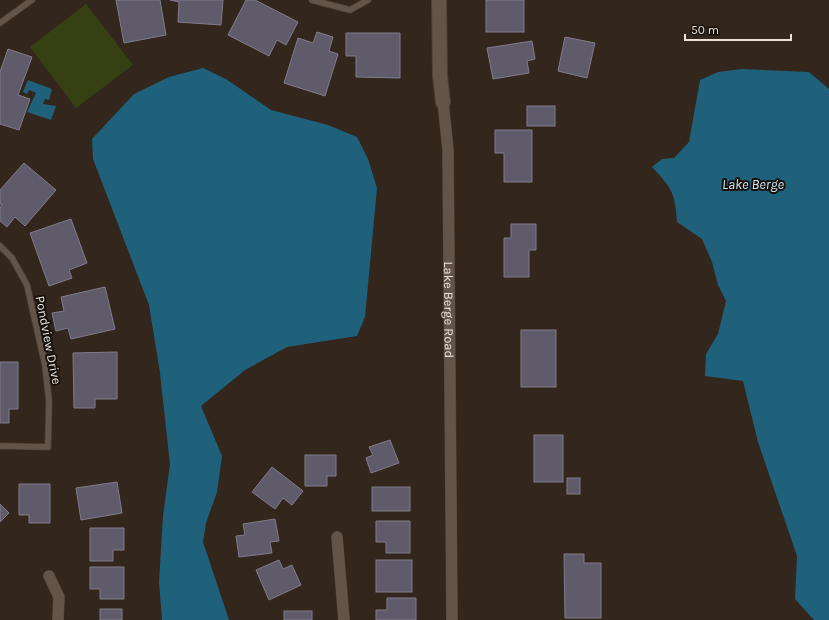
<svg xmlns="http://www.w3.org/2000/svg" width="829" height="620" font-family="Karla,sans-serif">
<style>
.green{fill:#374013}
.water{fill:#1f617a}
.building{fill:#5f5b6b;stroke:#807c8c}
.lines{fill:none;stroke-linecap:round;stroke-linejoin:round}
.service-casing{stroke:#4c423a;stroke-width:7}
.minor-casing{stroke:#4c423a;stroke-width:12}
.tertiary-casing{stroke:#4c423a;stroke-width:16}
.service{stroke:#625449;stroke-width:5.5}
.minor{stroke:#625449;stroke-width:11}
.tertiary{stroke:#625449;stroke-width:14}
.labels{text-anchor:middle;stroke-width:4;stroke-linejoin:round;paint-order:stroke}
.street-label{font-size:13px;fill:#ebe2dc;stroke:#16110d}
.water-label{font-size:14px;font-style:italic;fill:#cde6f2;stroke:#16110d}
</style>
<rect width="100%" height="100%" fill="#33261d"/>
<polygon class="green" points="86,4 133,65 76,108 30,47"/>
<g class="water">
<polygon points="203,68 226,79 271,110 328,125 357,137 368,159 377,188 365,317 357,336 287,347 245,370 201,406 222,456 217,492 206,523 203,542 229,620 162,620 159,582 163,516 170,464 160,373 149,305 93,159 92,139 134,94 169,77"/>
<path d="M742,69L809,72L829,89V620H814L795,599L797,556L758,442L743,381L705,376L706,354L718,334L726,301L718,285L712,262L702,239L677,222C675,193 672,188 652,167L662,159L674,158L689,142L700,80L718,72Z"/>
<polygon points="28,80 52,89 49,100 45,99 43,104 56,106 51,120 27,112 36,93 29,90 27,94 23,92"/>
</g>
<g class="building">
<polygon points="116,0 160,0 166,35 124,43"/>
<polygon points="170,0 223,0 221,25 178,22 179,2"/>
<polygon points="246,0 255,0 298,22 286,45 277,40 269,56 228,35"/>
<rect x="486" y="0" width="38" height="32"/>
<polygon points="317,32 333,37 329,51 338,54 325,96 284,83 298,38 313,43"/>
<polygon points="346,33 400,33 400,78 356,77 356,56 346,56"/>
<polygon points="565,37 595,43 587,78 558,71"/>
<polygon points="532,41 535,59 527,61 529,73 493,79 487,48"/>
<polygon points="8,49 32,57 18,95 30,99 19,130 0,124 0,72"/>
<rect x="527" y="106" width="28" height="20"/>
<polygon points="495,130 532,130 532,182 504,182 504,153 495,153"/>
<polygon points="24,163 56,190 25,226 15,217 7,227 0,221 0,207 2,205 0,204 0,190"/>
<polygon points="71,219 87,263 69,270 72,278 49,286 30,233"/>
<polygon points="511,224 536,224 536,250 529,250 529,277 504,277 504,238 511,238"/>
<polygon points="105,287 115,329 71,339 68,328 56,331 52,313 64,311 61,297"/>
<rect x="521" y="330" width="35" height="57"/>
<polygon points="117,352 117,399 95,399 95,408 74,408 73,353"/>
<polygon points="0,362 18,362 18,409 9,409 9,423 0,423"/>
<rect x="534" y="435" width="29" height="47"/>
<polygon points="390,440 399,463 371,473 366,458 373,455 369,447"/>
<polygon points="305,455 336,455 336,476 327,476 327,486 305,486"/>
<polygon points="272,467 303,491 292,505 283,498 275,509 252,492"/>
<rect x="567" y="478" width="13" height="16"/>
<polygon points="117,482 122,513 81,520 76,488"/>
<polygon points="19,484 50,484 50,523 29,523 29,515 19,515"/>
<rect x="372" y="487" width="38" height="24"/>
<polygon points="0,504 9,513 0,522"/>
<polygon points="275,519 279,541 270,542 272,553 239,557 236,536 245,535 243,524"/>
<polygon points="376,521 410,521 410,553 386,553 386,542 376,542"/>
<polygon points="90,528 124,528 124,550 113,550 113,561 90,561"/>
<polygon points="564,554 584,554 584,563 601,563 601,618 565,618"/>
<polygon points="279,560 283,569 292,565 301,585 269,600 256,570"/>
<rect x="376" y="560" width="36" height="32"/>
<polygon points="90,567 124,567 124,599 100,599 100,589 90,589"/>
<polygon points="387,598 416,598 416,620 376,620 376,610 387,610"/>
<rect x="100" y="609" width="22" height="11"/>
<rect x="284" y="611" width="28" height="9"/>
</g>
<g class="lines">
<defs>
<g id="service">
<polyline points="312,0 350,10 368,0"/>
<polyline points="0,23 32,0"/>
<polyline points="0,246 12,258 27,285 45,365 49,401 48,447 0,446"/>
</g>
<g id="minor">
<path id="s1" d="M443,102L448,150L452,620"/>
<polyline points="337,537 344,620"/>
<polyline points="49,576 59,597 58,620"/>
</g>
<polyline id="tertiary" points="439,0 440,76 443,102"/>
</defs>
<use href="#service" class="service-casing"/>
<use href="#minor" class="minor-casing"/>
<use href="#tertiary" class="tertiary-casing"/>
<use href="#service" class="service"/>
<use href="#minor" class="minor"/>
<use href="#tertiary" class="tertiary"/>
</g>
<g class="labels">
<g class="street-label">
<text dy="5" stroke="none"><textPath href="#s1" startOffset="208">Lake Berge Road</textPath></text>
<text transform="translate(49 340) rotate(79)" y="5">Pondview Drive</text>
</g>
<g class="water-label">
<text x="753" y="189">Lake Berge</text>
</g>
</g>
<path d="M685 34v6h106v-6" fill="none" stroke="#ebe2dc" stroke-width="2"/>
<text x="691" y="34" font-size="12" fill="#ebe2dc" stroke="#16110d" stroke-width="3" paint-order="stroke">50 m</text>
</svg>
